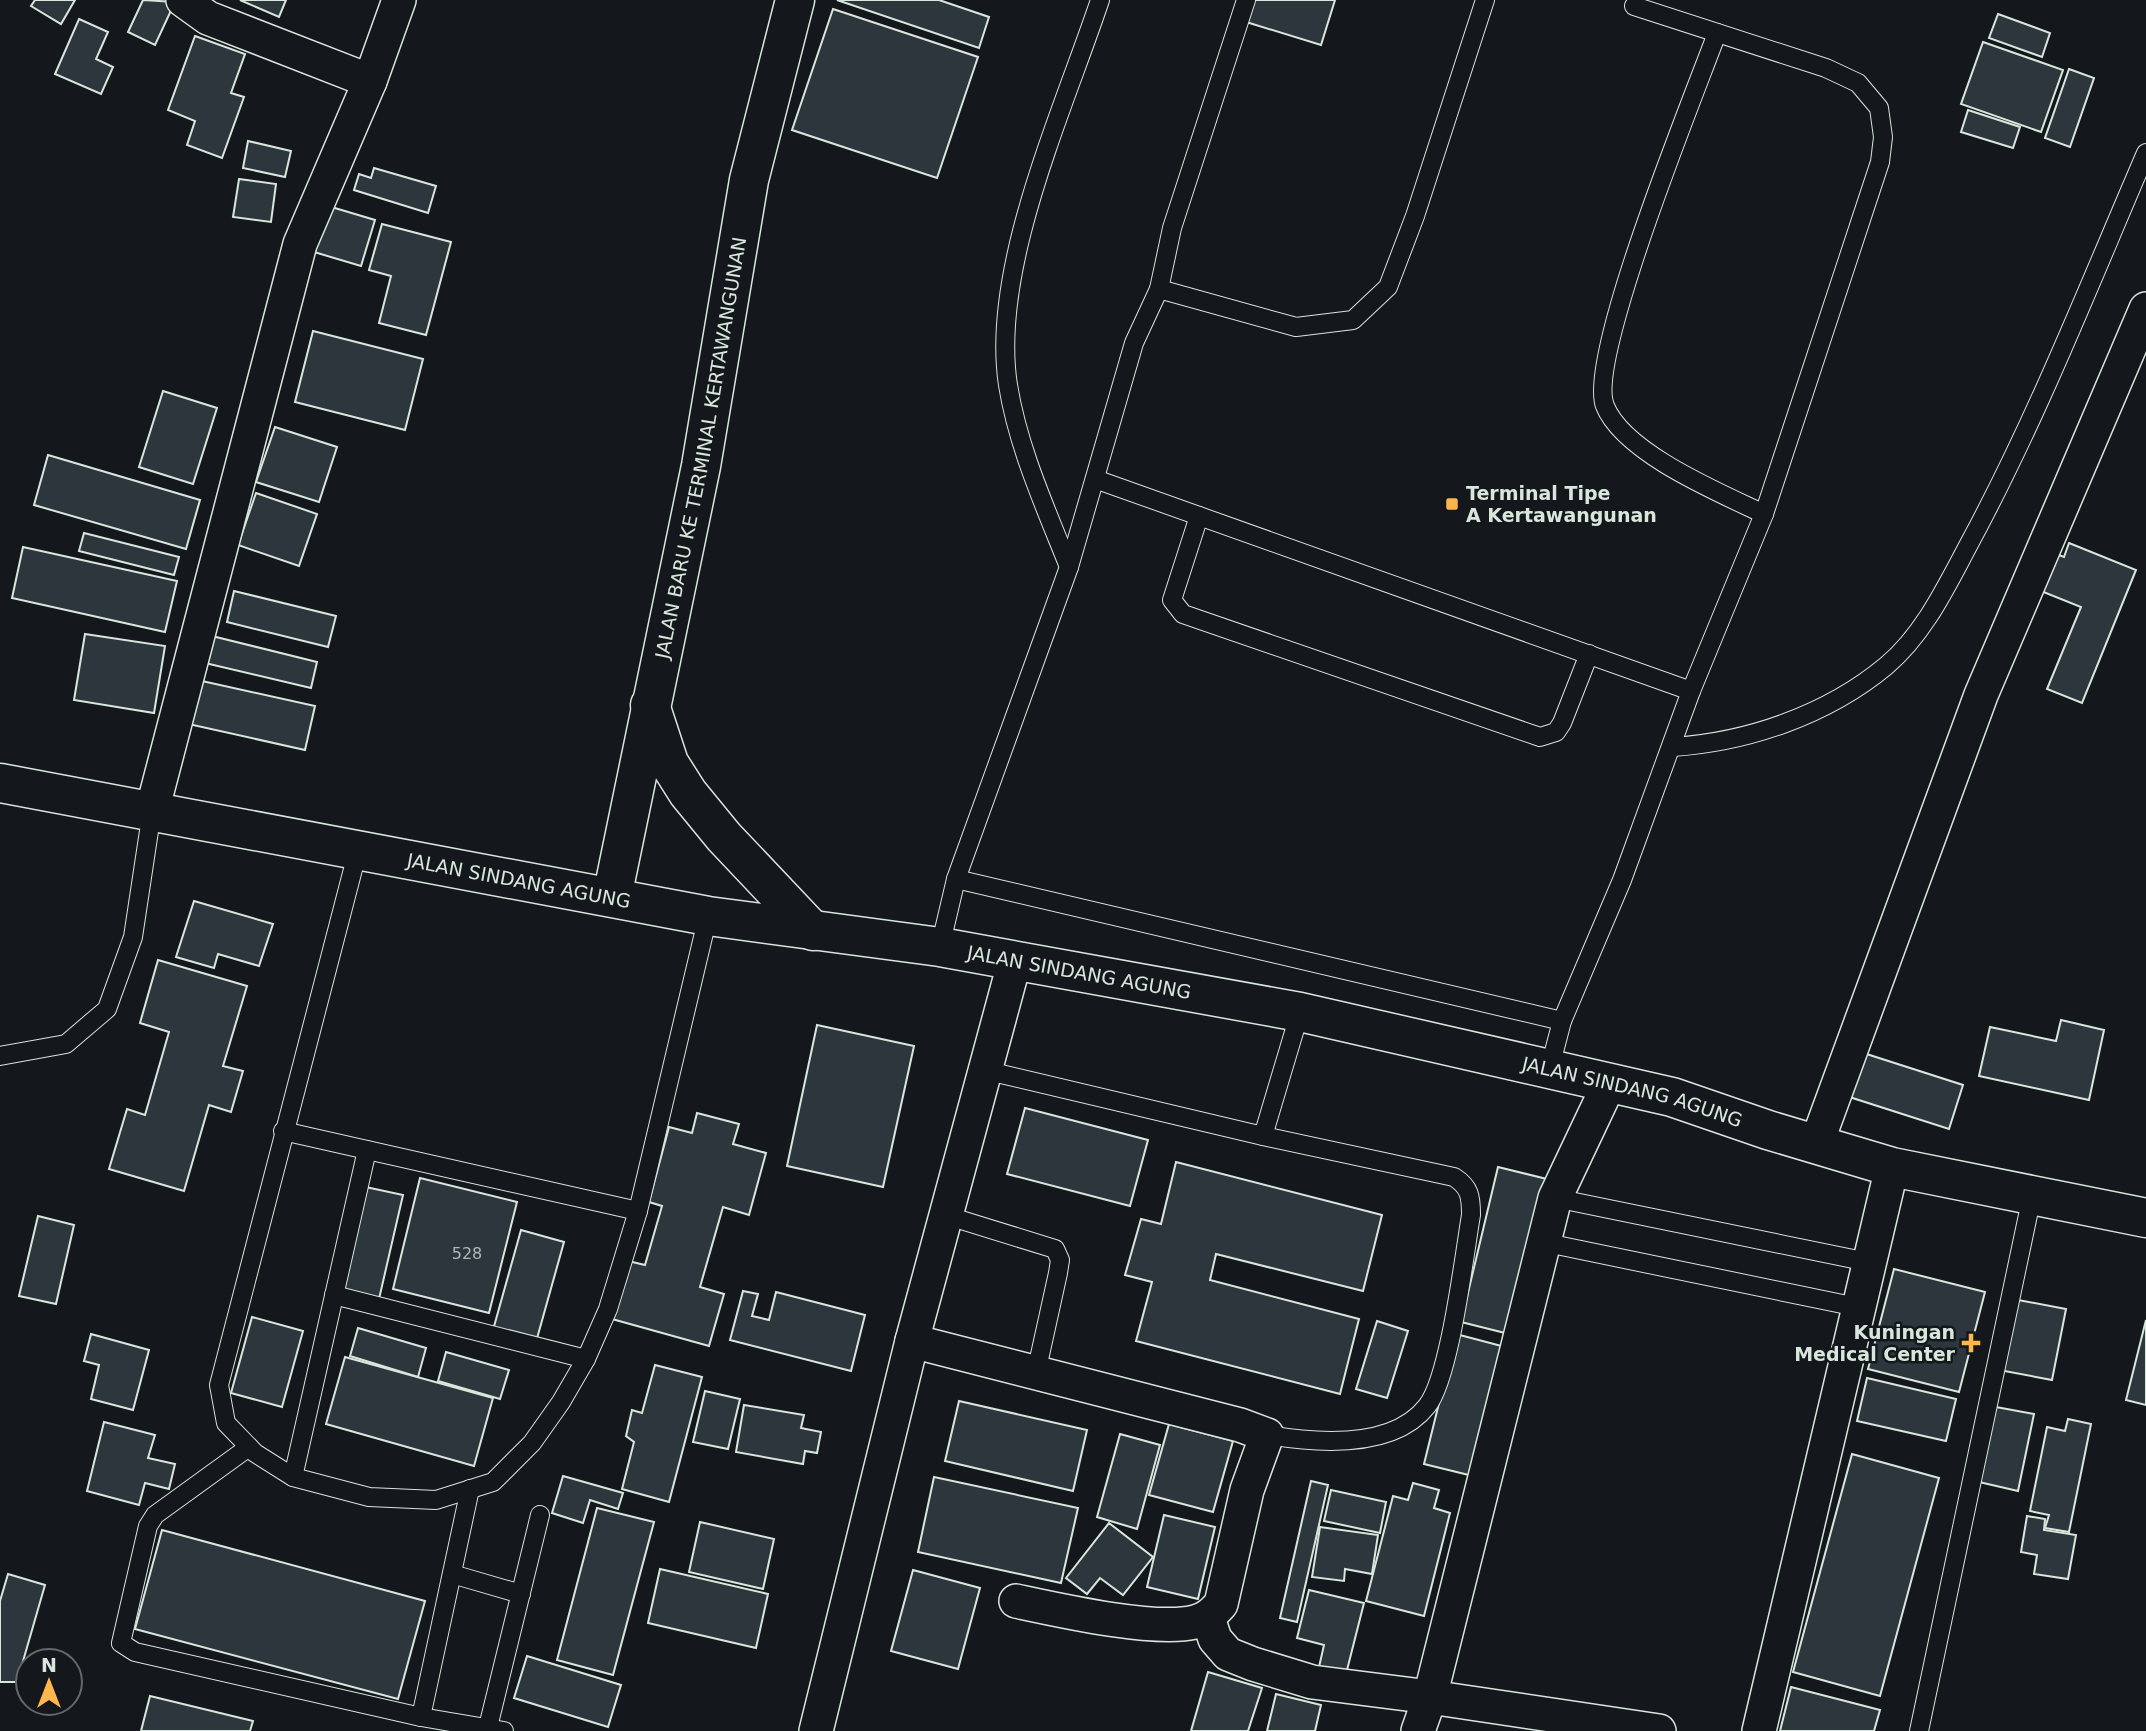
<svg xmlns="http://www.w3.org/2000/svg" width="2146" height="1731" font-family="'DejaVu Sans',sans-serif">
<style>
.building{fill:#2c363c;stroke:#d8e6dc;stroke-width:2}
.lines{fill:none;stroke-linecap:round;stroke-linejoin:round}
.service-casing{stroke:#d8e6dc;stroke-width:20}
.minor-casing{stroke:#d8e6dc;stroke-width:36}
.secondary-casing{stroke:#d8e6dc;stroke-width:41}
.primary-casing{stroke:#d8e6dc;stroke-width:41}
.service{stroke:#14181c;stroke-width:18}
.minor{stroke:#14181c;stroke-width:33}
.secondary{stroke:#14181c;stroke-width:38}
.primary{stroke:#14181c;stroke-width:38}
.poi-dot{fill:#ffb74d;stroke:#14181c;stroke-width:2.5}
.labels{text-anchor:middle;stroke-width:5;stroke-linejoin:round;paint-order:stroke}
.number-label{font-size:16px;fill:#adbab4}
.street-label{font-size:19px;fill:#d8e6dc;stroke:#14181c}
.poi-label{font-size:19px;font-weight:bold;fill:#d8e6dc;stroke:#14181c;text-anchor:start}
</style>
<rect width="100%" height="100%" fill="#14181c"/>
<g class="building">
<polygon points="35,0 75,0 61,24 31,6"/>
<polygon points="143,0 175,2 155,45 128,32"/>
<polygon points="240,0 286,0 279,17"/>
<polygon points="837,0 939,0 989,17 979,48"/>
<polygon points="1250,0 1335,0 1321,45 1243,21"/>
<polygon points="833,9 978,57 937,178 792,130"/>
<polygon points="1998,14 2050,33 2042,57 1989,38"/>
<polygon points="79,19 108,32 96,59 113,67 101,94 55,74"/>
<polygon points="195,36 245,54 231,93 244,97 222,158 187,145 195,121 168,110"/>
<polygon points="1983,42 2063,70 2041,132 1961,104"/>
<polygon points="2069,69 2094,78 2070,147 2045,138"/>
<polygon points="1968,110 2020,127 2013,148 1961,132"/>
<polygon points="248,141 291,151 285,177 243,168"/>
<polygon points="374,168 436,186 428,213 354,190 359,174 371,178"/>
<polygon points="239,179 276,184 271,222 233,217"/>
<polygon points="328,206 375,220 361,266 314,252"/>
<polygon points="382,224 451,242 426,335 379,323 391,276 369,270"/>
<polygon points="313,331 423,359 405,430 295,402"/>
<polygon points="163,391 217,408 193,484 139,467"/>
<polygon points="275,427 337,447 319,502 256,482"/>
<polygon points="48,455 200,500 186,549 34,505"/>
<polygon points="256,493 317,514 299,566 238,545"/>
<polygon points="84,533 179,557 174,575 79,551"/>
<polygon points="2069,543 2136,570 2082,703 2047,689 2081,607 2031,587 2046,550 2064,557"/>
<polygon points="23,547 177,581 165,632 12,598"/>
<polygon points="234,591 336,616 328,647 227,622"/>
<polygon points="85,634 165,646 154,713 74,700"/>
<polygon points="212,636 317,662 311,688 205,663"/>
<polygon points="193,679 315,706 305,750 184,723"/>
<polygon points="194,901 273,924 259,966 218,954 214,968 176,957"/>
<polygon points="158,960 247,986 223,1066 243,1071 231,1112 209,1105 184,1191 109,1169 127,1109 145,1115 169,1032 140,1023"/>
<polygon points="2061,1020 2104,1030 2089,1100 1979,1076 1990,1027 2056,1041"/>
<polygon points="817,1025 914,1046 883,1187 787,1166"/>
<polygon points="1851,1049 1963,1085 1949,1129 1837,1093"/>
<polygon points="1025,1108 1148,1140 1130,1206 1007,1174"/>
<polygon points="697,1113 739,1124 733,1144 766,1153 749,1215 723,1207 700,1287 724,1294 709,1346 612,1319 628,1261 645,1265 662,1206 649,1202 669,1127 692,1133"/>
<polygon points="1176,1162 1382,1215 1363,1291 1216,1254 1210,1280 1359,1319 1340,1394 1136,1341 1152,1282 1125,1275 1141,1219 1161,1224"/>
<polygon points="1498,1167 1555,1181 1517,1336 1461,1322"/>
<polygon points="420,1178 517,1202 489,1313 393,1289"/>
<polygon points="361,1186 403,1195 379,1299 337,1289"/>
<polygon points="38,1216 74,1225 56,1304 19,1296"/>
<polygon points="521,1230 564,1242 536,1342 493,1330"/>
<polygon points="1894,1269 1985,1292 1959,1392 1868,1369"/>
<polygon points="743,1291 758,1294 752,1316 769,1320 776,1292 865,1315 851,1371 730,1340"/>
<polygon points="2013,1299 2066,1309 2052,1380 1999,1370"/>
<polygon points="252,1317 303,1331 282,1407 231,1393"/>
<polygon points="2146,1320 2146,1405 2126,1400"/>
<polygon points="1377,1321 1408,1331 1387,1398 1356,1389"/>
<polygon points="358,1328 426,1348 418,1377 350,1356"/>
<polygon points="91,1334 149,1350 133,1410 91,1399 99,1365 84,1361"/>
<polygon points="1456,1334 1509,1348 1477,1477 1424,1464"/>
<polygon points="446,1352 509,1370 500,1399 438,1381"/>
<polygon points="345,1357 493,1398 474,1466 326,1424"/>
<polygon points="655,1365 702,1377 669,1502 622,1489 634,1442 626,1436 632,1410 642,1413"/>
<polygon points="1867,1378 1956,1399 1946,1441 1857,1421"/>
<polygon points="705,1391 740,1399 728,1449 693,1442"/>
<polygon points="959,1401 1087,1430 1073,1491 945,1461"/>
<polygon points="744,1405 804,1415 801,1428 821,1432 817,1453 805,1451 803,1464 736,1452"/>
<polygon points="1996,1407 2034,1414 2018,1491 1979,1482"/>
<polygon points="2068,1419 2091,1424 2069,1532 2045,1528 2049,1515 2030,1511 2047,1427 2065,1431"/>
<polygon points="104,1422 155,1435 148,1458 175,1464 169,1489 145,1483 139,1505 87,1491"/>
<polygon points="1169,1424 1233,1441 1213,1512 1149,1495"/>
<polygon points="1120,1434 1160,1445 1137,1529 1097,1517"/>
<polygon points="1852,1454 1939,1478 1880,1696 1793,1672"/>
<polygon points="563,1476 623,1493 618,1509 590,1500 583,1523 552,1513"/>
<polygon points="934,1477 1078,1508 1061,1583 918,1552"/>
<polygon points="1311,1481 1328,1485 1297,1622 1280,1618"/>
<polygon points="1413,1483 1439,1490 1434,1508 1450,1513 1424,1616 1366,1601 1393,1496 1408,1500"/>
<polygon points="1331,1490 1386,1502 1380,1533 1324,1521"/>
<polygon points="597,1508 654,1522 613,1675 557,1660"/>
<polygon points="1164,1515 1215,1527 1198,1599 1147,1587"/>
<polygon points="2027,1516 2045,1519 2044,1530 2076,1535 2068,1579 2034,1574 2037,1555 2021,1552"/>
<polygon points="700,1522 774,1539 763,1589 689,1572"/>
<polygon points="1109,1523 1153,1557 1123,1595 1100,1578 1087,1594 1066,1578"/>
<polygon points="1320,1527 1378,1535 1372,1574 1345,1569 1344,1581 1312,1577"/>
<polygon points="162,1530 425,1601 398,1699 135,1629"/>
<polygon points="660,1569 768,1594 756,1648 648,1623"/>
<polygon points="913,1570 980,1588 958,1669 891,1651"/>
<polygon points="8,1574 45,1585 17,1682 0,1682 0,1601"/>
<polygon points="1309,1590 1364,1603 1346,1674 1319,1667 1324,1645 1297,1638"/>
<polygon points="527,1656 621,1685 608,1727 514,1698"/>
<polygon points="1208,1672 1262,1688 1248,1731 1191,1731"/>
<polygon points="1791,1687 1880,1710 1874,1731 1780,1731"/>
<polygon points="1276,1694 1321,1705 1315,1731 1267,1731"/>
<polygon points="150,1696 253,1721 250,1731 141,1731"/>
</g>
<g class="lines">
<defs>
<g id="service">
<path d="M1717,33C1695,93 1586,359 1605,406C1624,453 1718,492 1764,514"/>
<polyline points="1159,289 1172,228 1246,0"/>
<polyline points="1095,479 1691,691"/>
<polyline points="1199,516 1172,600 1183,614 1540,737 1556,732 1562,723 1589,654"/>
<path d="M1069,567C1046,509 1018,448 1008,385C990,269 1063,111 1100,0"/>
<path d="M1672,747C1748,742 1827,715 1886,666C1924,634 1946,587 1969,544C2037,418 2089,285 2146,153"/>
<polyline points="358,850 219,1385 226,1423 255,1453 293,1477 369,1497 436,1500 493,1482 532,1443 561,1402 586,1359 608,1309 638,1211 708,916"/>
<polyline points="956,879 1562,1021"/>
<polyline points="940,947 956,879 1069,567 1134,343 1159,289 1296,327 1353,320 1388,287 1415,216 1485,0"/>
<polyline points="0,1056 66,1044 107,1009 133,937 152,811"/>
<polyline points="1550,1067 1562,1021 1622,880 1691,691 1764,514 1880,162 1883,137 1879,108 1858,83 1826,68 1634,6"/>
<path d="M984,1070L1263,1136L1454,1177C1470,1187 1471,1197 1471,1215C1464,1256 1450,1377 1427,1406C1393,1450 1315,1443 1267,1435"/>
<polyline points="283,1131 638,1211"/>
<polyline points="1263,1136 1300,1012"/>
<polyline points="1555,1198 1868,1262"/>
<polyline points="945,1215 1055,1249 1060,1260 1058,1273 1036,1373"/>
<polyline points="1542,1242 1857,1307"/>
<polyline points="334,1295 586,1359"/>
<polyline points="249,1447 155,1515 148,1526 121,1643 135,1652 421,1717"/>
<polyline points="293,1477 367,1150"/>
<polyline points="470,1489 421,1717 504,1731"/>
<polyline points="452,1574 521,1594"/>
<polyline points="488,1727 540,1515"/>
<polyline points="1919,1731 2032,1196"/>
</g>
<g id="minor">
<polyline points="183,0 208,18 370,81"/>
<polyline points="152,811 300,244 370,81 399,0"/>
<polyline points="1816,1145 1981,695 2146,309"/>
<path d="M912,1341L1240,1425L1267,1435L1247,1490L1221,1604C1213,1613 1207,1619 1195,1622C1155,1632 1058,1610 1016,1601"/>
<polyline points="1208,1618 1215,1639 1228,1654 1253,1664 1312,1682 1430,1697 1555,1198 1609,1084"/>
<polyline points="816,1731 912,1341 1015,960"/>
<polyline points="1418,1731 1430,1697 1659,1731"/>
<polyline points="1759,1731 1892,1167"/>
</g>
<g id="secondary">
<path id="s1" d="M612,897L701,466L749,180L795,0"/>
</g>
<g id="primary">
<polyline points="650,705 669,763 688,793 724,837 813,931"/>
<path id="s2" d="M0,783L708,916L940,947L1300,1012L1672,1097L1768,1130L1892,1167L2146,1218"/>
</g>
</defs>
<use href="#service" class="service-casing"/>
<use href="#minor" class="minor-casing"/>
<use href="#secondary" class="secondary-casing"/>
<use href="#primary" class="primary-casing"/>
<use href="#service" class="service"/>
<use href="#minor" class="minor"/>
<use href="#secondary" class="secondary"/>
<use href="#primary" class="primary"/>
</g>
<g class="poi-dot">
<rect x="1445" y="497" width="14" height="14" rx="3.5"/>
<path d="M1967.5 1332.5h7v7h7v7h-7v7h-7v-7h-7v-7h7z"/>
</g>
<g class="labels">
<g class="number-label">
<text x="467" y="1259">528</text>
</g>
<g class="street-label">
<text dy="7" stroke="none"><textPath href="#s1" startOffset="458">JALAN BARU KE TERMINAL KERTAWANGUNAN</textPath></text>
<text dy="7" stroke="none"><textPath href="#s2" startOffset="528">JALAN SINDANG AGUNG</textPath></text>
<text dy="7" stroke="none"><textPath href="#s2" startOffset="1096">JALAN SINDANG AGUNG</textPath></text>
<text dy="7" stroke="none"><textPath href="#s2" startOffset="1662">JALAN SINDANG AGUNG</textPath></text>
</g>
<g class="poi-label">
<text x="1466" y="500">Terminal Tipe<tspan x="1466" dy="22">A Kertawangunan</tspan></text>
<text x="1955" y="1339" text-anchor="end">Kuningan<tspan x="1955" dy="22">Medical Center</tspan></text>
</g>
</g>
<g transform="translate(49 1682)"><circle r="33" fill="#14181c" stroke="#626a69" stroke-width="2"/>
<path d="M0-5L12 26L0 18L-12 26Z" fill="#ffb74d"/>
<text y="-10" font-size="19" font-weight="bold" text-anchor="middle" fill="#d8e6dc">N</text>
</g>
</svg>
